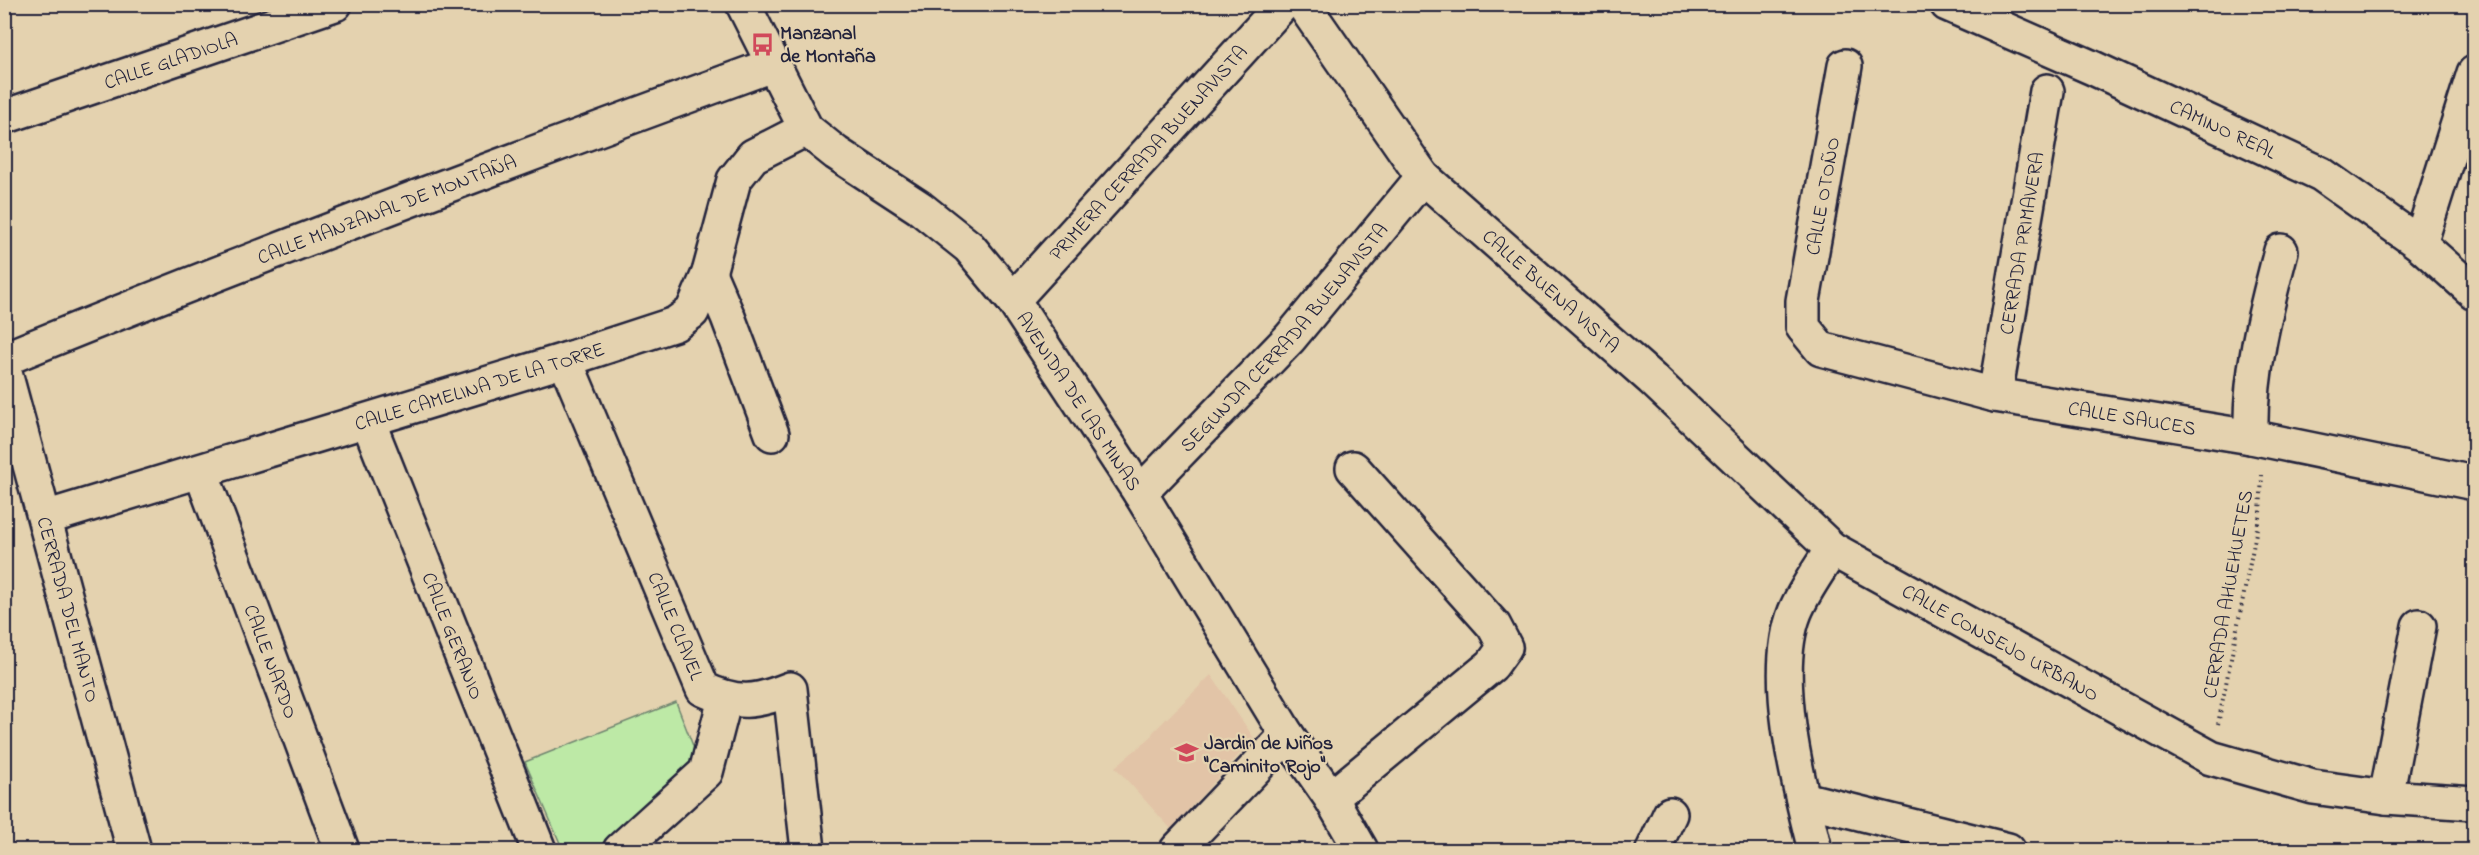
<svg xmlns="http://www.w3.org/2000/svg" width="2479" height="855" font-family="'Indie Flower',sans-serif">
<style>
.built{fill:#e2c4a7}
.green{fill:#bde9a6;stroke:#708670;stroke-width:1.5}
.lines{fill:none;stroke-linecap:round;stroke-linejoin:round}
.street-casing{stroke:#22223b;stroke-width:38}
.secondary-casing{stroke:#22223b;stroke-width:38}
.path{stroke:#22223b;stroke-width:4;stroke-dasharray:1.5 4.5;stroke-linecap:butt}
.street{stroke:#e4d2af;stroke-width:33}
.secondary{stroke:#e4d2af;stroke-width:33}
.labels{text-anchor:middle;stroke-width:4.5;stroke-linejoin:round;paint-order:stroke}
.poi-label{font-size:20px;font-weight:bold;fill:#22223b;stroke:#e4d2af;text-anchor:start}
.street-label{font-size:20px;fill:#22223b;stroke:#e4d2af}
</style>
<rect width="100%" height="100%" fill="#e4d2af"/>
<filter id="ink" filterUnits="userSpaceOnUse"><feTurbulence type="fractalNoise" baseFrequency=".0167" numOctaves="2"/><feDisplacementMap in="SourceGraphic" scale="12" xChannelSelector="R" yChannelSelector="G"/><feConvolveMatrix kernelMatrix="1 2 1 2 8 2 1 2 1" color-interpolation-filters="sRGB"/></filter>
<g filter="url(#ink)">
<polygon class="built" points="1211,675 1254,738 1171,829 1115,767 1151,737 1153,732"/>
<polygon class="green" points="676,702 702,769 608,850 563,850 525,762"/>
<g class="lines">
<defs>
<g id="street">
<path id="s1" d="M1303,4L1423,177L1652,379L1832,549"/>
<path id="s2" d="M1947,4L2093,68L2321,174L2420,244L2474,292"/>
<path id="s3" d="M1845,66L1803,301V327L1821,349L1995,395L2251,437L2474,483"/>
<path id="s4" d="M4,117L335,4"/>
<polyline points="2420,244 2474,73"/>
<polyline points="709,273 728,317 772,434"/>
<path id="s5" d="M1013,300L1283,4"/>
<path id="s6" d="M4,359C258,255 515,159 772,65"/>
<path id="s7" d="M565,360L703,689C738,705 755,703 790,689L808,850"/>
<path id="s8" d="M4,369L134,850"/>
<path id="s9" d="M1995,395L2047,91"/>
<path id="s10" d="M368,421L539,850"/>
<path d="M2251,437C2249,374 2265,312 2281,251"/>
<path id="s11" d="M201,472L342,850"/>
<path id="s12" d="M1140,493L1290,338L1423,177"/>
<path id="s13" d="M45,518L565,360L675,324L692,312L709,273L734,180L753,156L806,129"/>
<polyline points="2386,797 2419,626"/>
<polyline points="1331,798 1492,665 1505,647 1494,626 1353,468"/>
<polyline points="1803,799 2008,850"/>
<polyline points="620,850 706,772 725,699"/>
<polyline points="1177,850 1287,735"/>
<polyline points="1653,850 1670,814"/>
<path id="s14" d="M1815,850C1799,786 1770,675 1795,612C1804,590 1820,569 1832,549L2211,758L2313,787L2386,797L2474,803"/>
</g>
<g id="secondary">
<path id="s15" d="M743,4L806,129L836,153L920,208L969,247L1013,300L1140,493L1287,735L1331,798L1361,850"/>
</g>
</defs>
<use href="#street" class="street-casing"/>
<use href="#secondary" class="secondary-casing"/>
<polyline class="path" points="2218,724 2260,513 2262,475"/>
<use href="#street" class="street"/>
<use href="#secondary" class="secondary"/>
</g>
</g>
<defs>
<symbol id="bus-bare" viewBox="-9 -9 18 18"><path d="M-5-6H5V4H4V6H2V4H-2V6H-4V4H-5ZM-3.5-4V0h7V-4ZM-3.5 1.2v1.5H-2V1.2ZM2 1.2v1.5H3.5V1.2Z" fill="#d1495b" stroke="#e4d2af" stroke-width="2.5" paint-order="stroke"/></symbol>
<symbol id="school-bare" viewBox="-9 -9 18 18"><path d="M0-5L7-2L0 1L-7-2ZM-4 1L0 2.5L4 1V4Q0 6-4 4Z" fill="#d1495b" stroke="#e4d2af" stroke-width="2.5" paint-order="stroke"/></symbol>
</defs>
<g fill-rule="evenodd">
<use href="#bus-bare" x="746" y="28" width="33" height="33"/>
<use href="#school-bare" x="1170" y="736" width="33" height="33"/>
</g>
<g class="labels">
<g class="poi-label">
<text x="780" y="39">Manzanal<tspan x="780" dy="23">de Montaña</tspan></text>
<text x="1204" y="749">Jardin de Niños<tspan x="1204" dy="23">"Caminito Rojo"</tspan></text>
</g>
<g class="street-label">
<text dy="7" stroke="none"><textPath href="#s4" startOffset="176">CALLE GLADIOLA</textPath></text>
<text dy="7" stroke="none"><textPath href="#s2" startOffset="303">CAMINO REAL</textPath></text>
<text dy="7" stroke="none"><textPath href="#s5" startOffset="200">PRIMERA CERRADA BUENAVISTA</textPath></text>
<text transform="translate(1822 196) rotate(-80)" y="7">CALLE OTOÑO</text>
<text dy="7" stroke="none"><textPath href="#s6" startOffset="411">CALLE MANZANAL DE MONTAÑA</textPath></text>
<text dy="7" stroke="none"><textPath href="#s9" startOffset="154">CERRADA PRIMAVERA</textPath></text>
<text dy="7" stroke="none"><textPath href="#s1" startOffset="382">CALLE BUENA VISTA</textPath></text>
<text dy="7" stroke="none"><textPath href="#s12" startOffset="212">SEGUNDA CERRADA BUENAVISTA</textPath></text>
<text dy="7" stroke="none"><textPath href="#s13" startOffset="454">CALLE CAMELINA DE LA TORRE</textPath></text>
<text dy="7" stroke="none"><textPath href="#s15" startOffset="531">AVENIDA DE LAS MINAS</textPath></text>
<text dy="7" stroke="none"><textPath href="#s3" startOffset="612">CALLE SAUCES</textPath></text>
<text transform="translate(2227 594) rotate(-80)" y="7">CERRADA AHUEHUETES</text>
<text dy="7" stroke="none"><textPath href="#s8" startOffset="249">CERRADA DEL MANTO</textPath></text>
<text dy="7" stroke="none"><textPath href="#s7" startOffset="288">CALLE CLAVEL</textPath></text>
<text dy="7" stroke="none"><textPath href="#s10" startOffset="231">CALLE GERANIO</textPath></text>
<text dy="7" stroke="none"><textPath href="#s14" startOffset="508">CALLE CONSEJO URBANO</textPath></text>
<text dy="7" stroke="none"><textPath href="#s11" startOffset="202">CALLE NARDO</textPath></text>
</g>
</g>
<rect width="2479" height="855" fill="none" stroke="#e4d2af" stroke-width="24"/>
<rect x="12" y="12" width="2455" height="831" fill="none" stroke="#22223b" stroke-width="2" filter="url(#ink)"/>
</svg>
